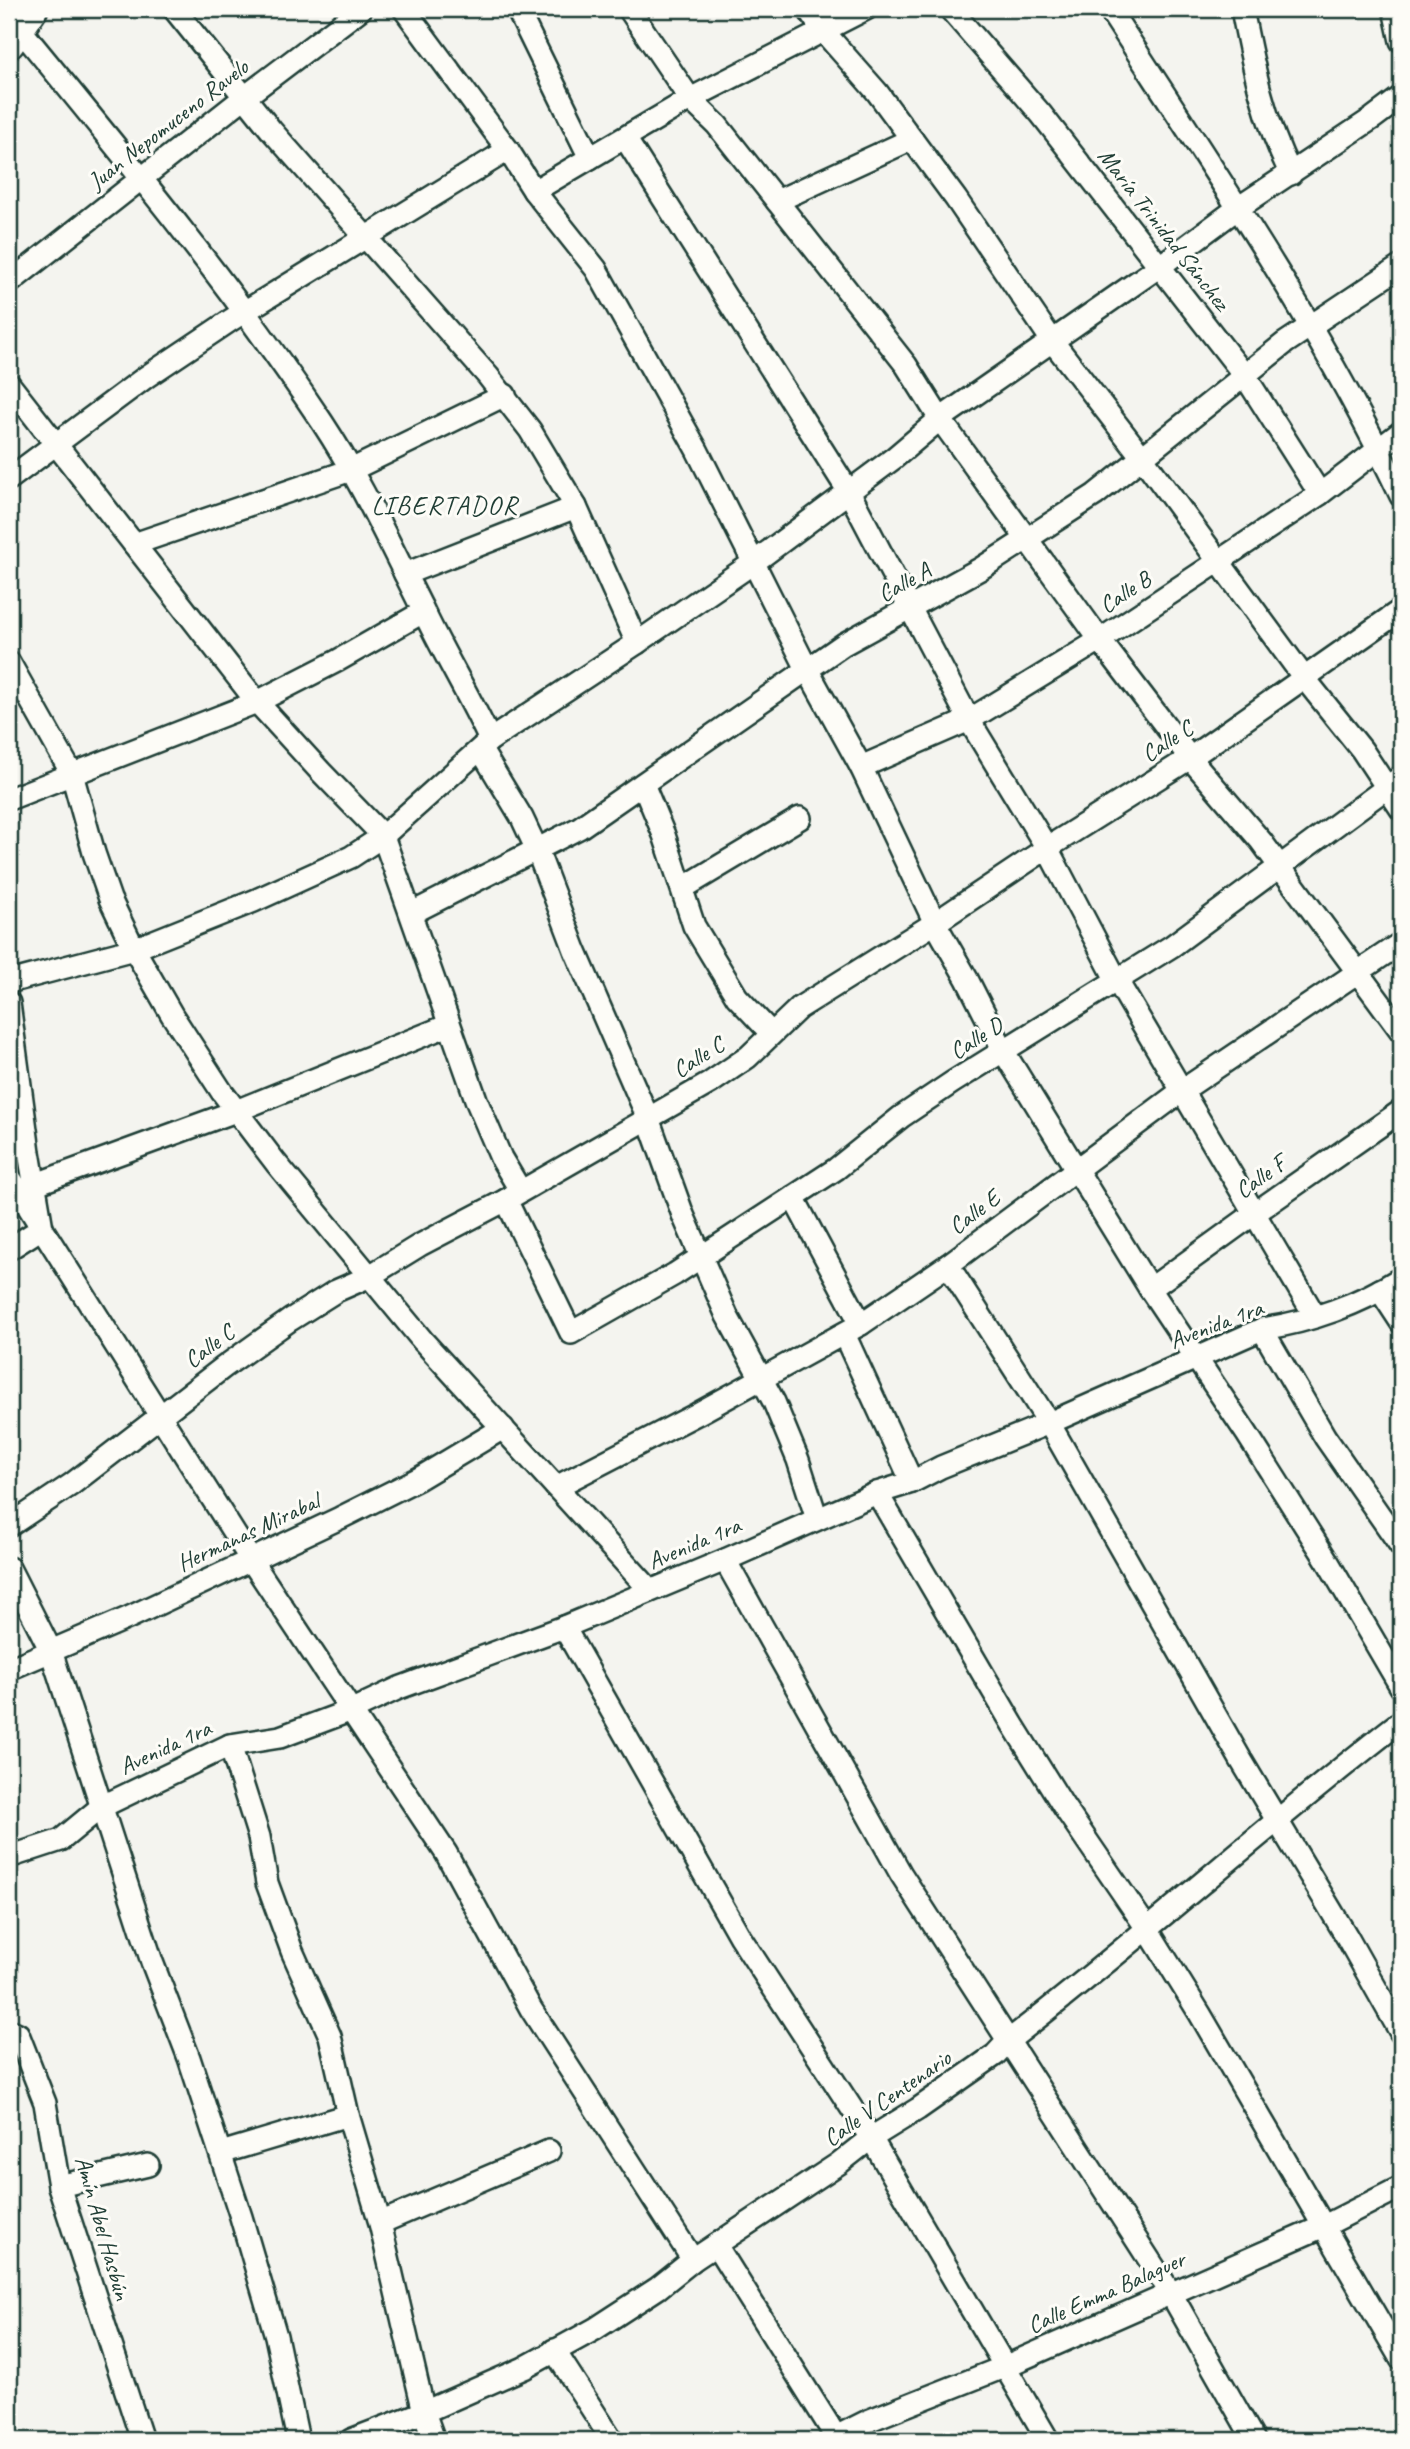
<svg xmlns="http://www.w3.org/2000/svg" width="1410" height="2449" font-family="Caveat,sans-serif">
<style>
.lines{fill:none;stroke-linecap:round;stroke-linejoin:round}
.street-casing{stroke:#1f3d34;stroke-width:26}
.secondary-casing{stroke:#1f3d34;stroke-width:35}
.street{stroke:#fdfcf7;stroke-width:21}
.secondary{stroke:#fdfcf7;stroke-width:30}
.labels{text-anchor:middle;stroke-width:6;stroke-linejoin:round;paint-order:stroke}
.street-label{font-size:24px;fill:#1f3d34;stroke:#fdfcf7}
.neighbourhood-label{font-size:26px;letter-spacing:2px;fill:#1f3d34;stroke:#fdfcf7}
</style>
<rect width="100%" height="100%" fill="#f4f4ef"/>
<filter id="ink" filterUnits="userSpaceOnUse"><feTurbulence type="fractalNoise" baseFrequency=".0143" numOctaves="2"/><feDisplacementMap in="SourceGraphic" scale="14" xChannelSelector="R" yChannelSelector="G"/><feConvolveMatrix kernelMatrix="1 2 1 2 8 2 1 2 1" color-interpolation-filters="sRGB"/></filter>
<g filter="url(#ink)">
<g class="lines">
<defs>
<g id="street">
<polyline points="174,9 271,130 488,376 530,430 576,507 637,643"/>
<polyline points="404,9 508,150 534,191 596,269 697,450 807,669 861,767 935,923 967,979 1004,1052 1150,1289 1247,1434 1328,1562 1401,1687"/>
<polyline points="517,9 590,158"/>
<polyline points="629,9 690,99 717,125 906,365 940,419 1100,640 1190,758 1261,841 1401,1031"/>
<polyline points="808,9 824,32 877,92 956,199 1053,342 1142,457 1305,679 1362,750 1401,809"/>
<polyline points="950,9 1041,114 1245,376 1320,494"/>
<path d="M1109,9C1212,168 1320,325 1401,496"/>
<path d="M1242,9C1253,66 1264,121 1291,174"/>
<polyline points="1394,9 1401,41"/>
<path d="M19,28C124,156 230,284 322,422C361,481 390,545 422,608C443,653 469,695 490,740"/>
<polyline points="625,138 849,492 969,720 1047,848 1116,979 1315,1316"/>
<polyline points="534,191 690,99 866,9"/>
<polyline points="777,201 912,139"/>
<polyline points="9,283 246,96 361,9"/>
<polyline points="9,384 257,702 321,772 383,836 477,1102 501,1158 520,1190"/>
<polyline points="9,479 146,377 231,320 508,150"/>
<polyline points="134,544 351,470 505,395"/>
<polyline points="405,574 576,507"/>
<polyline points="9,662 72,774 94,853 110,899 134,949 172,1015 222,1092 276,1163 423,1341 650,1590"/>
<polyline points="481,750 522,818 537,850 575,950 648,1118 683,1215 727,1316 774,1402 798,1460 817,1519"/>
<polyline points="861,767 969,720 1100,640 1320,494 1401,432"/>
<polyline points="643,784 664,835 694,926 737,997 771,1033"/>
<polyline points="9,799 257,702 337,661 423,612"/>
<polyline points="683,888 800,818"/>
<polyline points="412,913 579,828 844,644 980,569 1095,495 1285,343 1401,266"/>
<polyline points="9,982 134,949 254,901 351,857 383,836 490,740 637,643 753,563 894,458 940,419 1160,266 1238,208 1373,118 1401,97"/>
<polyline points="9,1003 29,1152 42,1228 9,1249"/>
<polyline points="9,1176 251,1560 446,1853 531,2009 693,2260"/>
<polyline points="36,1184 236,1111 449,1025"/>
<polyline points="793,1197 861,1324"/>
<polyline points="506,1200 571,1333 675,1274 836,1169 901,1117 953,1082 1172,946 1401,777"/>
<polyline points="948,1265 1049,1423 1241,1760 1347,1937 1401,2033"/>
<polyline points="1150,1289 1255,1213 1401,1111"/>
<polyline points="1380,1290 1401,1322"/>
<polyline points="1262,1329 1325,1437 1401,1546"/>
<polyline points="844,1334 912,1482"/>
<polyline points="556,1487 697,1414 861,1324 948,1265 1183,1090 1401,943"/>
<polyline points="877,1493 1013,1725 1064,1807 1148,1930 1200,2014 1401,2359"/>
<polyline points="9,1526 72,1484 224,1367 290,1320 336,1291 368,1277 420,1245 506,1200 710,1083 748,1057 799,1008 935,923 1047,848 1190,758 1401,610"/>
<polyline points="725,1560 901,1874 1170,2292 1254,2440"/>
<polyline points="9,1568 51,1651 152,1962 189,2058 241,2217 276,2336 298,2440"/>
<polyline points="564,1627 740,1937 871,2138 1048,2440"/>
<polyline points="9,1669 128,1618 340,1518 418,1479 503,1428"/>
<polyline points="230,1745 259,1837 267,1883 292,1951 330,2036 348,2115 380,2223 424,2412 434,2440"/>
<path d="M9,1857L61,1840L101,1807L230,1745L280,1737L352,1710L399,1688L564,1627L725,1560L877,1493L912,1482L941,1467L1049,1423L1262,1329C1310,1322 1360,1304 1401,1278"/>
<polyline points="9,2030 18,2034 45,2103 59,2186 142,2440"/>
<polyline points="221,2153 348,2115"/>
<polyline points="59,2186 148,2165"/>
<polyline points="380,2223 549,2151"/>
<polyline points="716,2245 838,2440"/>
<polyline points="554,2350 612,2440"/>
<path d="M351,2440L424,2412L524,2368L595,2329L658,2288L693,2260L838,2164L871,2138L918,2109L995,2055L1008,2041C1142,1938 1267,1824 1401,1721"/>
<polyline points="830,2440 870,2420 1004,2367 1324,2226 1401,2187"/>
</g>
<polyline id="secondary" points="9,43 32,9"/>
</defs>
<use href="#street" class="street-casing"/>
<use href="#secondary" class="secondary-casing"/>
<use href="#street" class="street"/>
<use href="#secondary" class="secondary"/>
</g>
</g>
<g class="labels">
<g class="street-label">
<text transform="translate(168 124) rotate(-38)" y="8">Juan Nepomuceno Ravelo</text>
<text transform="translate(1164 229) rotate(52)" y="8">María Trinidad Sánchez</text>
<text transform="translate(904 582) rotate(-29)" y="8">Calle A</text>
<text transform="translate(1125 592) rotate(-33)" y="8">Calle B</text>
<text transform="translate(1167 741) rotate(-33)" y="8">Calle C</text>
<text transform="translate(976 1038) rotate(-32)" y="8">Calle D</text>
<text transform="translate(698 1057) rotate(-32)" y="8">Calle C</text>
<text transform="translate(1260 1177) rotate(-35)" y="8">Calle F</text>
<text transform="translate(974 1212) rotate(-37)" y="8">Calle E</text>
<text transform="translate(1216 1324) rotate(-21)" y="8">Avenida 1ra</text>
<text transform="translate(209 1346) rotate(-37)" y="8">Calle C</text>
<text transform="translate(248 1532) rotate(-25)" y="8">Hermanas Mirabal</text>
<text transform="translate(694 1543) rotate(-23)" y="8">Avenida 1ra</text>
<text transform="translate(165 1747) rotate(-25)" y="8">Avenida 1ra</text>
<text transform="translate(887 2098) rotate(-35)" y="8">Calle V Centenario</text>
<text transform="translate(103 2228) rotate(74)" y="8">Amín Abel Hasbún</text>
<text transform="translate(1106 2292) rotate(-24)" y="8">Calle Emma Balaguer</text>
</g>
<g class="neighbourhood-label">
<text x="445" y="514">LIBERTADOR</text>
</g>
</g>
<rect width="1410" height="2449" fill="none" stroke="#fdfcf7" stroke-width="35"/>
<rect x="18" y="18" width="1375" height="2414" fill="none" stroke="#1f3d34" stroke-width="2.5" filter="url(#ink)"/>
</svg>
